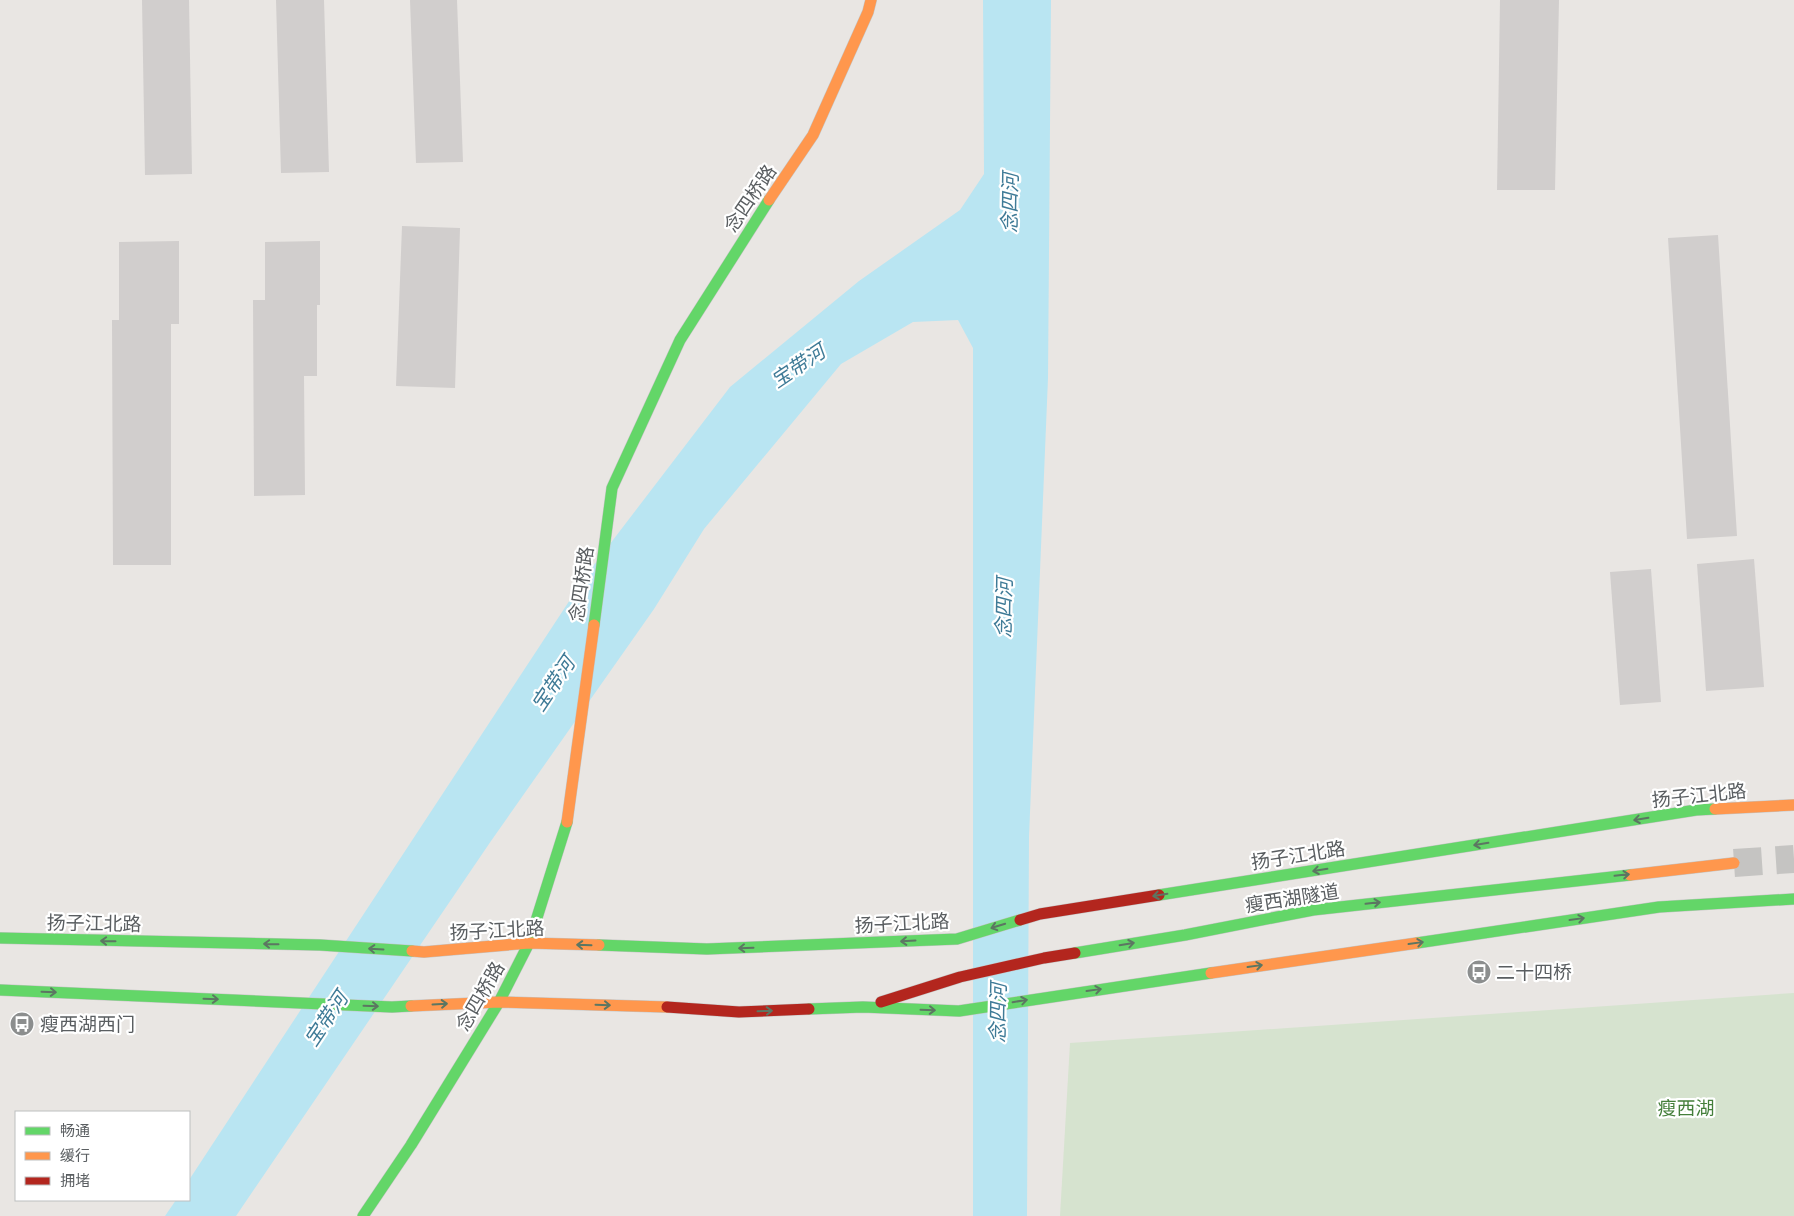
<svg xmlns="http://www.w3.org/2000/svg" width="1794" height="1216" font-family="Commissioner,'Noto Sans SC',sans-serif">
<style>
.green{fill:#d6e3cf}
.water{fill:#b9e5f2}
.building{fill:#d1cecd}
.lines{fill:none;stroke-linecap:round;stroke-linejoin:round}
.primary-tunnel{stroke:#c5c4c2;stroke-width:28;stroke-dasharray:28 14;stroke-linecap:butt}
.fast-casing{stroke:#c4c4c4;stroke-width:12}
.slow-casing{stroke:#c4c4c4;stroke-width:12}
.jam-casing{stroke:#c4c4c4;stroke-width:12}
.fast{stroke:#63d668;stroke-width:11}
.slow{stroke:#ff974d;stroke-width:11}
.jam{stroke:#b3261e;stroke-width:11}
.oneway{stroke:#5c7662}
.labels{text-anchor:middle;stroke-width:4.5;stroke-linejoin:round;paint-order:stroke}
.street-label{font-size:19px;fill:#5a5e61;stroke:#fff}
.poi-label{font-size:19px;fill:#5a5e61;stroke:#fff;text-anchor:start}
.park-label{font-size:19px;fill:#457f3b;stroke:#fff}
.water-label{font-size:20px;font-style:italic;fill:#3f7b97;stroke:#fff}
</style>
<rect width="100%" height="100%" fill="#e9e6e3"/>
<polygon class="green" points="1794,993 1794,1216 1060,1216 1070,1043"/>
<polygon class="water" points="983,0 1051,0 1048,378 1029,837 1027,1216 973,1216 973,348 958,320 913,322 841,364 704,529 654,609 491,841 236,1216 165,1216 176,1200 189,1200 189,1180 587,574 730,387 859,281 960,210 984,174"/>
<g class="building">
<polygon points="142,0 189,0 192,174 145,175"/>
<polygon points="276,0 324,0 329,172 281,173"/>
<polygon points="410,0 457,0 463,162 416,163"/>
<polygon points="1500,0 1559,0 1555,190 1497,190"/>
<polygon points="402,226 460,228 455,388 396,386"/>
<polygon points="1718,235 1737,536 1687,539 1668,238"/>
<polygon points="179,241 179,324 171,324 171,565 113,565 112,320 119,320 119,242"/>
<polygon points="320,241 320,305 317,305 317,376 304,376 305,495 254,496 253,300 265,300 265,242"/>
<polygon points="1754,559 1764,687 1706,691 1697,564"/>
<polygon points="1651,569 1661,702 1620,705 1610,572"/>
</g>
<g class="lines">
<polyline class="primary-tunnel" points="1734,863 1794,859"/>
<defs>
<g id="fast">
<polyline points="594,625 612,488 680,340 769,200"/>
<polyline points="1159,895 1696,810 1715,809"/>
<polyline points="0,938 320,945 412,951"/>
<polyline points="1417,943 1659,907 1794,899"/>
<polyline points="599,945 707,949 957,939 1020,920"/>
<polyline points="1075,953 1185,935 1313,910 1630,875"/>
<polyline points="0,990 392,1007 411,1006"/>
<polyline points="809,1009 863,1007 959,1011 1211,973"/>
<polyline points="363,1216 411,1145 499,1002 529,943 567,822"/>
</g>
<g id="slow">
<polyline points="769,200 813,135 868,12 871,0"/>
<polyline points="1715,809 1794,805"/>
<polyline points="567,822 594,625"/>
<polyline points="1630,875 1734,863"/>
<polyline points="412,951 424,952 529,943 599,945"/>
<polyline points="1211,973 1417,943"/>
<polyline points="411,1006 499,1002 667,1007"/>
</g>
<g id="jam">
<polyline points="1020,920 1040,914 1159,895"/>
<polyline points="881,1002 960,977 1044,958 1075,953"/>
<polyline points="667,1007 739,1012 809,1009"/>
</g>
</defs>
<use href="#fast" class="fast-casing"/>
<use href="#slow" class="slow-casing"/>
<use href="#jam" class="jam-casing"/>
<use href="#fast" class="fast"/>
<use href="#slow" class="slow"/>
<use href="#jam" class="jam"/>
</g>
<defs><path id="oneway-shaft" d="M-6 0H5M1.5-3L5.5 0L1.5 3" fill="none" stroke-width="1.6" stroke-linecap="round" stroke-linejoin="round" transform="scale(1.25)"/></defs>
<g class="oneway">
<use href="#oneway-shaft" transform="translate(1641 819) rotate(171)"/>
<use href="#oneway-shaft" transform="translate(1481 844) rotate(171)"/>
<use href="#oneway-shaft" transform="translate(1320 870) rotate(171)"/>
<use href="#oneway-shaft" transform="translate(1622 875) rotate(-6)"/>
<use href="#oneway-shaft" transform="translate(1160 895) rotate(171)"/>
<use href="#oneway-shaft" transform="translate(1373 903) rotate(-6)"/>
<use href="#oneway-shaft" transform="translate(1577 919) rotate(-8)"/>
<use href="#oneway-shaft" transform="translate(998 926) rotate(163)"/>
<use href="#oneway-shaft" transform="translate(108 941) rotate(-179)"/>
<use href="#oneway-shaft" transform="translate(908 941) rotate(177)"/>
<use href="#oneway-shaft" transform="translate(1416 943) rotate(-8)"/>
<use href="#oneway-shaft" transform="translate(271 944) rotate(-179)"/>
<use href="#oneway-shaft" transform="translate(1127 944) rotate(-9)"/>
<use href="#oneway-shaft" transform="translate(584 945) rotate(-178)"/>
<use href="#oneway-shaft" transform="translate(746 948) rotate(178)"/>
<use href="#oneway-shaft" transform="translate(376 949) rotate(-177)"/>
<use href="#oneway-shaft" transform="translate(1255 966) rotate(-8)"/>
<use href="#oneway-shaft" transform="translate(1094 990) rotate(-8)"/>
<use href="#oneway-shaft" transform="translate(49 992) rotate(2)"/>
<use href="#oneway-shaft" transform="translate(211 999) rotate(2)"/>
<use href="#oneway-shaft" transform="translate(1020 1001) rotate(-9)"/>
<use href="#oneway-shaft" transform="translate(440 1004) rotate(-3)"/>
<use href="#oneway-shaft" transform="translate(603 1005) rotate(2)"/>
<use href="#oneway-shaft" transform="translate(371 1006) rotate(2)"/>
<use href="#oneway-shaft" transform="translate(928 1010) rotate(2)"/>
<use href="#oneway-shaft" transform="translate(765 1011) rotate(-2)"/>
</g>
<defs>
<symbol id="bus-disc" viewBox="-11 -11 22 22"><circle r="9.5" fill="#8c8e8e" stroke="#fff"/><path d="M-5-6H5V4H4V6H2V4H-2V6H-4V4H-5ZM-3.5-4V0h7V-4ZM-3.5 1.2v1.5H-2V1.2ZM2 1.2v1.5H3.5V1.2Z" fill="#fff"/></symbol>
</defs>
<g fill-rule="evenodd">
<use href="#bus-disc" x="1465" y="958" width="28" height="28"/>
<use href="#bus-disc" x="8" y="1010" width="28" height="28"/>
</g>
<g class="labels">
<g class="street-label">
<text transform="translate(750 198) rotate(-56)" y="7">念四桥路</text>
<text transform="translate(581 584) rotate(-82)" y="7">念四桥路</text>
<text transform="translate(1699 795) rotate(-6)" y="7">扬子江北路</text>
<text transform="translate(1298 855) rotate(-9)" y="7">扬子江北路</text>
<text transform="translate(1292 898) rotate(-9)" y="7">瘦西湖隧道</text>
<text transform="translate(94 923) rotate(1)" y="7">扬子江北路</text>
<text transform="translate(902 923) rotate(-3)" y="7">扬子江北路</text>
<text transform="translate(497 930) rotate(-3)" y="7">扬子江北路</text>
<text transform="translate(480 996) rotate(-60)" y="7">念四桥路</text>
</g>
<g class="poi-label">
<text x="1496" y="979">二十四桥</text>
<text x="40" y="1031">瘦西湖西门</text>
</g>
<g class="park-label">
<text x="1686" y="1115">瘦西湖</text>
</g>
<g class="water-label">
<text transform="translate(1010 203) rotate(-89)" y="7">念四河</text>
<text transform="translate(798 366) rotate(-34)" y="7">宝带河</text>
<text transform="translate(1004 608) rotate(-89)" y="7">念四河</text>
<text transform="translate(553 684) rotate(-56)" y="7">宝带河</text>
<text transform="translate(998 1013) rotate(-89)" y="7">念四河</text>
<text transform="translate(326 1019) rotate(-56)" y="7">宝带河</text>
</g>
</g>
<rect x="15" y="1111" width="175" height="90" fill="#ffffff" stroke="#bdbfc0"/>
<rect x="25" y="1127" width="25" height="8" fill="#63d668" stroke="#bdbfc0"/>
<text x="60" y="1136" font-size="15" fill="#5a5e61">畅通</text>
<rect x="25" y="1152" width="25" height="8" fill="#ff974d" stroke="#bdbfc0"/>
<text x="60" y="1161" font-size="15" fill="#5a5e61">缓行</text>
<rect x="25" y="1177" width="25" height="8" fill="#b3261e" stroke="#bdbfc0"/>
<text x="60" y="1186" font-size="15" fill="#5a5e61">拥堵</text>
</svg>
